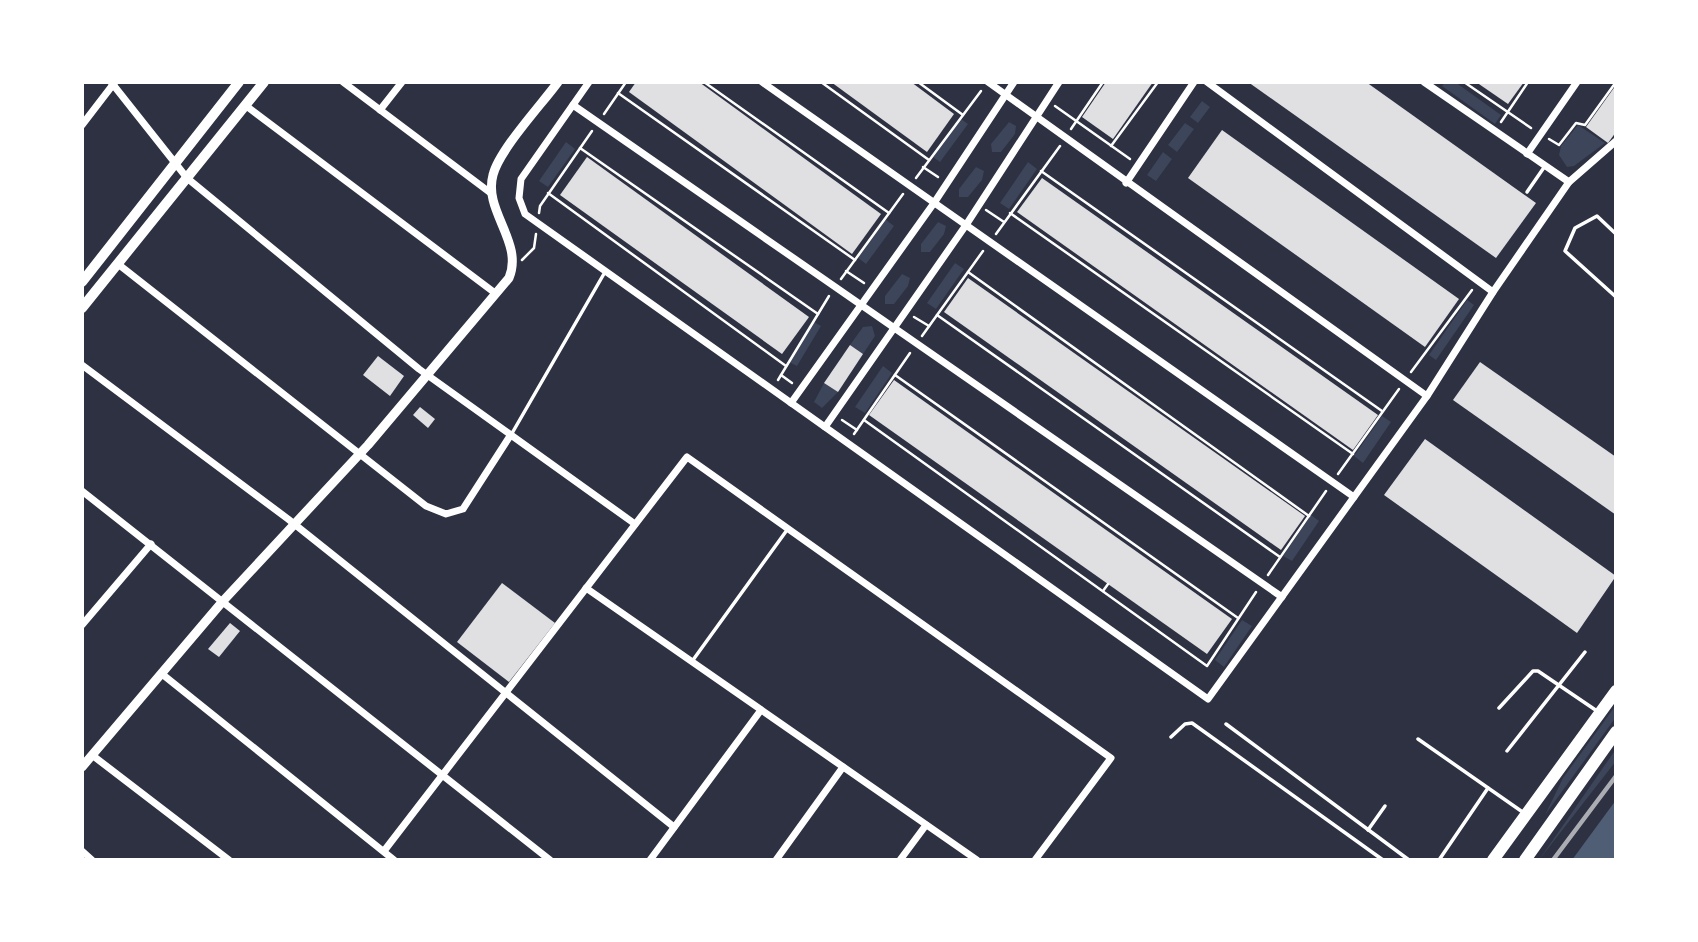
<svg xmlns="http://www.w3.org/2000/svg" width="1698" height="942" font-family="Arial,sans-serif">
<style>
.green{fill:#3c4559}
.water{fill:#4f5d75}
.building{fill:#e0e0e3}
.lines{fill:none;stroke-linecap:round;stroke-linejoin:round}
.path{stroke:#fff;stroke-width:2.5}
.service{stroke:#fff;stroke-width:3.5}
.minor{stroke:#fff;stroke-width:7}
.tertiary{stroke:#fff;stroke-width:9}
.primary{stroke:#fff;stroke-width:10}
.trunk{stroke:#fff;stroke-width:12}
.rail{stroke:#abadb3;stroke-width:4.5}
</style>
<rect width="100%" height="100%" fill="#2d3142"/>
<g class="green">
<polygon points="1445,82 1455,82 1501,115 1495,124 1442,86"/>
<polygon points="1202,101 1210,107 1198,123 1190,117"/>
<polygon points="961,119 968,124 940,162 933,157"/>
<polygon points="1009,122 1016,126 1015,134 1001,152 992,152 991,144"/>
<polygon points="1185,123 1194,129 1177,152 1168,145"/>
<polygon points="1578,125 1605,143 1574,166 1567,167 1559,155 1561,146"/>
<polygon points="566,142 575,149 548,187 539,181"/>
<polygon points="1163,152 1172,159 1156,181 1147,175"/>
<polygon points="1028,162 1037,169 1009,209 1000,203"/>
<polygon points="976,167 984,171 982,180 968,197 959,197 959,189"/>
<polygon points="885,219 894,226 866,264 857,257"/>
<polygon points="938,222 946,226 944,234 930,252 921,252 921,244"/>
<polygon points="955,263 964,269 936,309 927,303"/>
<polygon points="902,274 910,278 908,286 894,304 885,304 885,296"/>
<polygon points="1467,300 1474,305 1436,360 1429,355"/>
<polygon points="814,322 821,326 797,366 789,362"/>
<polygon points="872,326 875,336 863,354 850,345 863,327"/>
<polygon points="883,366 892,373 865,413 855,407"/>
<polygon points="824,383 838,392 822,408 814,402"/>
<polygon points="1382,416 1391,422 1363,463 1354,456"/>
<polygon points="1311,515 1319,521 1292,561 1283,556"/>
<polygon points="1242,620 1252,626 1224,667 1215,660"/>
<polygon points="1616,705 1616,717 1545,815 1563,778"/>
<polygon points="1616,749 1616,761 1539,860"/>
</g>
<polygon class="water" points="1616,800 1616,855 1612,860 1572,860"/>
<g class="building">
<polygon points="636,82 699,82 881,214 852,254 629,92"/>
<polygon points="831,82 911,82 954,114 927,152"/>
<polygon points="1106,82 1153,82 1113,139 1082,117"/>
<polygon points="1248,82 1366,82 1536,203 1496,258"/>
<polygon points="1476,82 1524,82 1508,104"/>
<polygon points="1616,85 1616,132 1608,143 1586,127"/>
<polygon points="1222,130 1459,299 1425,347 1188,178"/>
<polygon points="587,157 809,317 782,354 560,195"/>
<polygon points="1042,178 1378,415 1353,450 1017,212"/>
<polygon points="968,278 1305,516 1281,550 944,312"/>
<polygon points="850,345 863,354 838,392 824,383"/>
<polygon points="378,356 404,376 390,396 363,375"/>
<polygon points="1480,362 1616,457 1616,515 1453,400"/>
<polygon points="894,380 1232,619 1207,654 869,415"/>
<polygon points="420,407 435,419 428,428 413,415"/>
<polygon points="1425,439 1616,576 1577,633 1384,495"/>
<polygon points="502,583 555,623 509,682 457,642"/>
<polygon points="230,623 240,631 219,657 208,649"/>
</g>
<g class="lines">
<g class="path">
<polyline points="704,82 889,213"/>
<polyline points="821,82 929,160"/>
<polyline points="918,82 963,115"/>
<polyline points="1464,82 1531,128"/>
<polyline points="618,93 855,260"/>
<polyline points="1055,106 1130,159"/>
<polyline points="604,114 626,82"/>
<polyline points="1501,122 1528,82"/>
<polyline points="1071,129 1103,82"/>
<polyline points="1549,139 1559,145 1576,123 1585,125 1616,82"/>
<polyline points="1111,146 1158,82"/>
<polyline points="580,148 818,314"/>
<polyline points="923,167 938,177"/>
<polyline points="1041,171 1382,411"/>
<polyline points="916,178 981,91"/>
<polyline points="548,193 786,366"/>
<polyline points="986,210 1004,222"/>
<polyline points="539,213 540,206 592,131"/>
<polyline points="1010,213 1353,454"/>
<polyline points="996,234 1060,146"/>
<polyline points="522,260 534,248 536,234"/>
<polyline points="846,271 864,283"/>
<polyline points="968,272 1309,516"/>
<polyline points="841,279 903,194"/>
<polyline points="937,315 1280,557"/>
<polyline points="914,317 929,326"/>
<polyline points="922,336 983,251"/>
<polyline points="1411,372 1472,290"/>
<polyline points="781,375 792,383"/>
<polyline points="895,375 1238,618"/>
<polyline points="778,380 829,296"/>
<polyline points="842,420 857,430"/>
<polyline points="864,420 1207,666 1256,592"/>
<polyline points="854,434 910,353"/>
<polyline points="1338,474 1399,389"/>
<polyline points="1268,575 1326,491"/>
<polyline points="1103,591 1108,584"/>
</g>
<g class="service">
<polyline points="1527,192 1545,166"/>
<polyline points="1616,234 1597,216 1575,228 1565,251 1616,297"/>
<polyline points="511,435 605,272"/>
<polyline points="693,660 787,530"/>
<polyline points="1499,708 1533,671 1538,671 1597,711"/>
<polyline points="1226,724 1409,860"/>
<polyline points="1171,737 1185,724 1192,723 1383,860"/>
<polyline points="1418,739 1524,813"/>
<polyline points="1507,751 1585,652"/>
<polyline points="1368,830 1385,806"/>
<polyline points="1439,860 1488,788"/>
</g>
<g class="minor">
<polyline points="111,82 187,178 419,369 635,524"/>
<polyline points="343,82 492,194"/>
<polyline points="589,82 521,179 519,198 525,214 1208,699 1427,396 1493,292 1569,182 1616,141"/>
<polyline points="762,82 1354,497"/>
<polyline points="988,82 1427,396"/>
<polyline points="1207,82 1493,292"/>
<polyline points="1424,82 1569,182"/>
<polyline points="245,105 495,293"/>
<polyline points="573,105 1282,597"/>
<polyline points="380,110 402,82"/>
<polyline points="82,125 115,82"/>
<polyline points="1527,154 1577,82"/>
<polyline points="1126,183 1194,82"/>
<polyline points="118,264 426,506 446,514 463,509 510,436"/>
<polyline points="82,365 288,519 674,827"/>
<polyline points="791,403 934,203 1014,82"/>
<polyline points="825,427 966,225 1059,82"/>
<polyline points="82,491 550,860"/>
<polyline points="586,588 977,860"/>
<polyline points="82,625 151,544"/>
<polyline points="162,674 394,860"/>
<polyline points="92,755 229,860"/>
<polyline points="82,851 92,860"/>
<polyline points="384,851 687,457 1111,758 1035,860"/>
<polyline points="650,860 761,710"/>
<polyline points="776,860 843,767"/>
<polyline points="900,860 926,825"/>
</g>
<path class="tertiary" d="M82,767L223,601L368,445L509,278C524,242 483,211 493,175C499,150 542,104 558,82"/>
<g class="primary">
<polyline points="82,282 239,82"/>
<polyline points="82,308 264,82"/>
</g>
<g class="trunk">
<polyline points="1493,860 1616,691"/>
<polyline points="1525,860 1616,732"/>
</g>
<polyline class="rail" points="1553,860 1616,776"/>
</g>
<rect width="1698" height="942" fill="none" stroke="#ffffff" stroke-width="168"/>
</svg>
